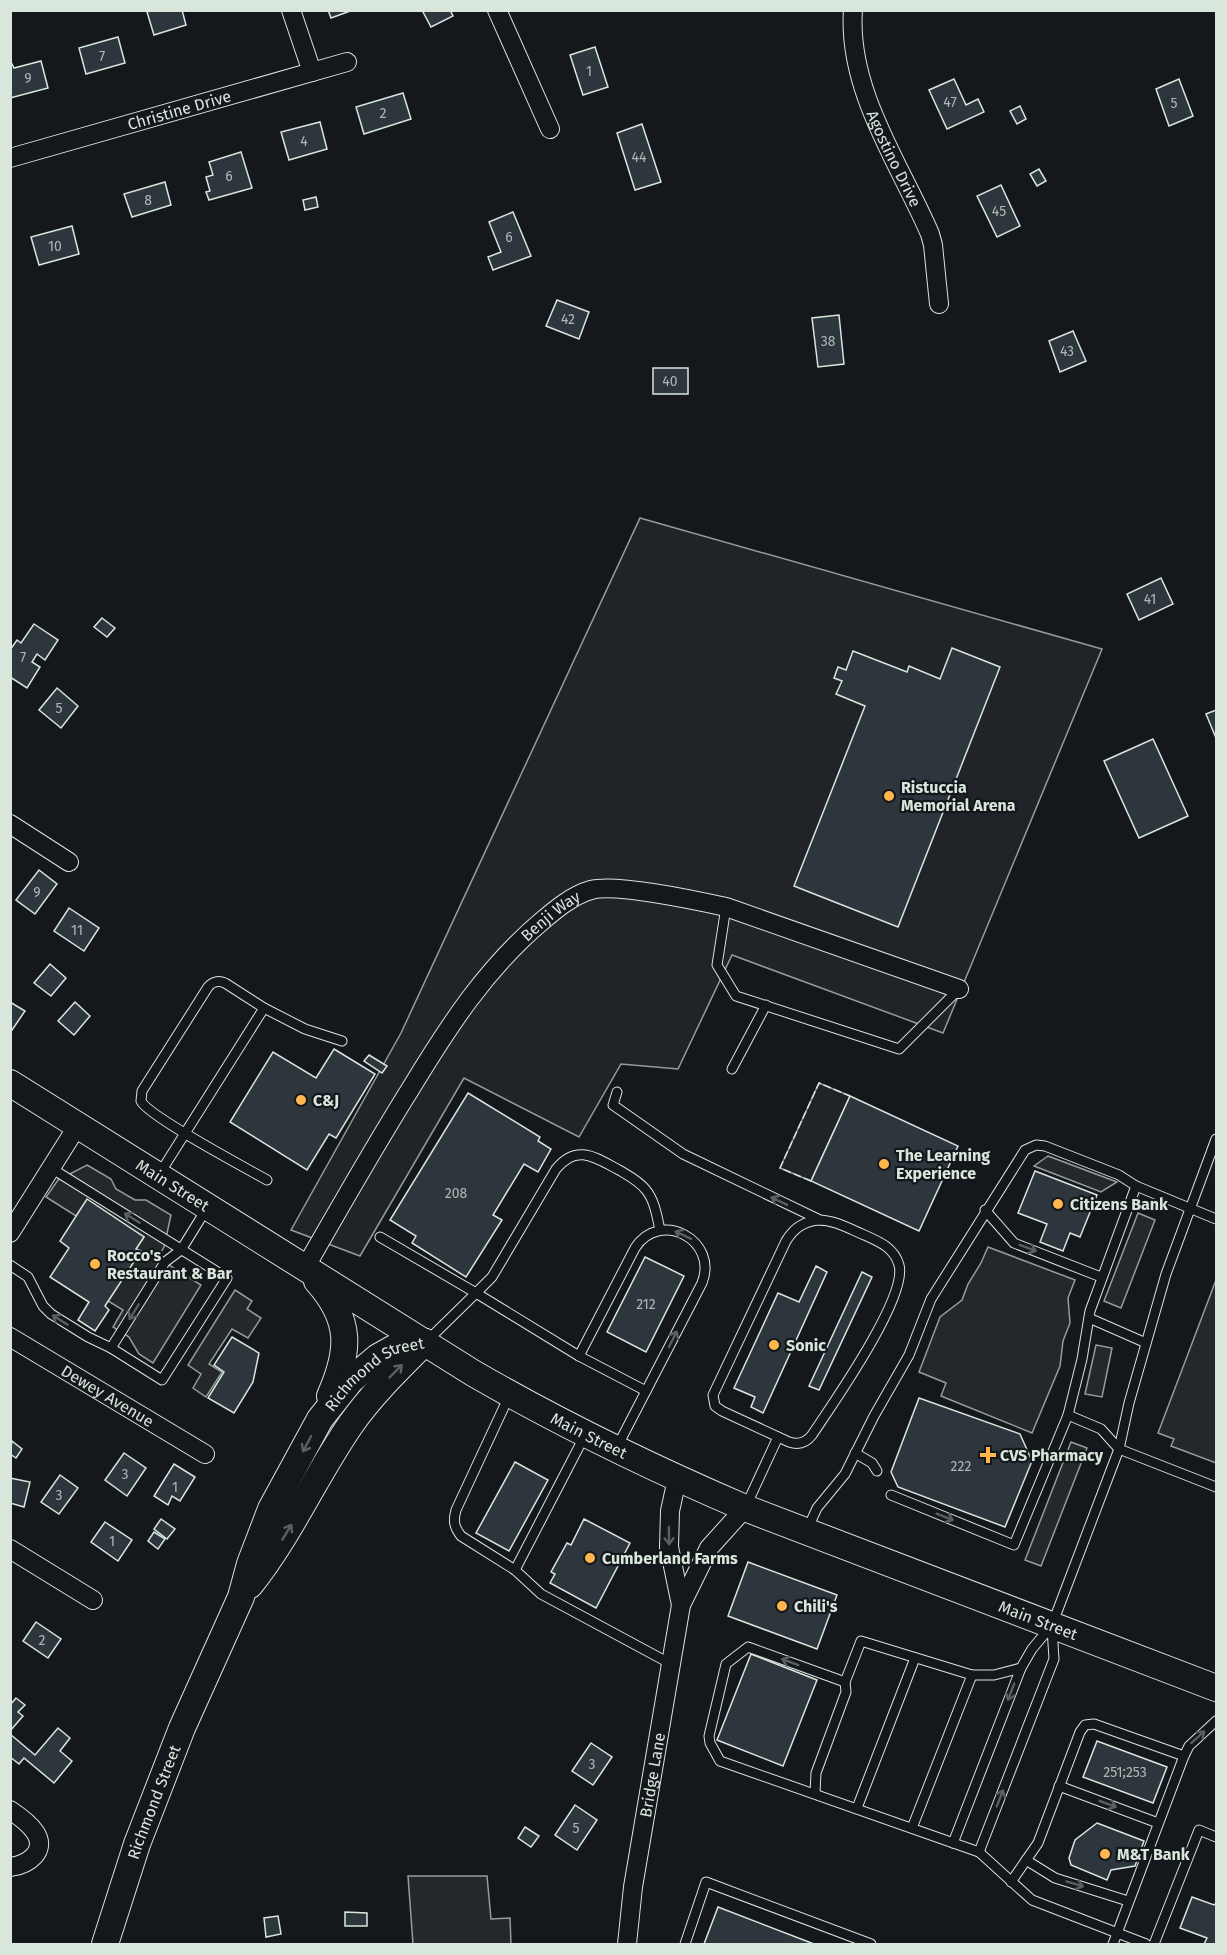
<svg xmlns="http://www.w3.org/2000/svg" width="1227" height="1955" font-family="'Fira Sans',sans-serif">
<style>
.green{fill:#202428;stroke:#939e99;stroke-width:1.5}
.parking{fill:#24282b;stroke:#939e99;stroke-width:1.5}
.building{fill:#2c363c;stroke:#d8e6dc;stroke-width:1.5}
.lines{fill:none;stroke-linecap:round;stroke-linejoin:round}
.lane-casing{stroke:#d8e6dc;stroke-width:11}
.street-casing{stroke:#d8e6dc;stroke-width:20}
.secondary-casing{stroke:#d8e6dc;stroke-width:28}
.lane{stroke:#14181c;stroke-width:9}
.street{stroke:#14181c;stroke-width:18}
.secondary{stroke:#14181c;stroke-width:26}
.fence{stroke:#d8e6dc;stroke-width:1.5;stroke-dasharray:8 3;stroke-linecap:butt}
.oneway{stroke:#59605f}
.poi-dot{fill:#ffb74d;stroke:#14181c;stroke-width:2}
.labels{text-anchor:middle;stroke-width:4.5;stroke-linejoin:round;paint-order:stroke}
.number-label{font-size:14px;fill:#adbab4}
.street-label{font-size:16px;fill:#d8e6dc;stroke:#14181c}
.poi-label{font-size:16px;font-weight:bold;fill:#d8e6dc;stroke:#14181c;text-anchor:start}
</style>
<rect width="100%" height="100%" fill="#14181c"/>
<g class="green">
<polygon points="640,518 1102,649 943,1033 732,955 678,1069 621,1064 579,1137 464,1078 360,1256 291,1230 401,1033"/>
<polygon points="819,1083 850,1096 811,1181 780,1168"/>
</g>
<g class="parking">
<polygon points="1048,1156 1117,1182 1101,1192 1034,1166"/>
<polygon points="87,1165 111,1179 116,1189 135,1200 146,1200 171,1215 164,1247 158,1258 201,1285 153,1363 139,1354 129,1337 113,1327 123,1310 108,1301 140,1251 136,1249 144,1237 87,1200 76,1216 46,1197 58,1180"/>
<polygon points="1138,1213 1155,1220 1121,1308 1104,1301"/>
<polygon points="988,1247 1075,1280 1068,1298 1070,1323 1063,1341 1060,1366 1032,1433 941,1396 946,1383 919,1372 940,1317 962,1300 968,1284 981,1263"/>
<polygon points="1216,1280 1216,1463 1171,1446 1174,1439 1158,1433"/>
<polygon points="235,1290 252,1301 247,1309 261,1318 248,1338 232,1329 209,1364 222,1372 206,1397 193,1388 201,1374 188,1365"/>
<polygon points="1096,1345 1112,1348 1102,1397 1085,1394"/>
<polygon points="1071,1442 1087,1448 1041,1566 1025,1560"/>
<polygon points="408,1876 487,1876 491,1919 510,1918 511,1944 413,1944"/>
</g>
<g class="building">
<polygon points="151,10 182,10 186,25 154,35 147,12"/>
<polygon points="328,10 353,10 331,18"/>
<polygon points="422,10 450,10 453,16 431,27"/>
<polygon points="118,37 125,63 86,74 79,48"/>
<polygon points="595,47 608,87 583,95 570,55"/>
<polygon points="10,60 14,68 41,61 48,88 10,98"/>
<polygon points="954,79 966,105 978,99 984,112 947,129 929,90"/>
<polygon points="1179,79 1193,116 1169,126 1156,89"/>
<polygon points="403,93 411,119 364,134 356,107"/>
<polygon points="1020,106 1026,119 1017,124 1010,111"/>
<polygon points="320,122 327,149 289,160 281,132"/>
<polygon points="642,124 661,182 635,190 617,133"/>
<polygon points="241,152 252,188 209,200 206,192 210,191 206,177 213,175 209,162"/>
<polygon points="1039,169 1046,181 1037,186 1030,174"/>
<polygon points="165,182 171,205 132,217 124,194"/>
<polygon points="1001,185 1020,226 997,237 977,196"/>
<polygon points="316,197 318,207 305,210 303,200"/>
<polygon points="513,212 531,256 493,270 488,257 501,252 489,222"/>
<polygon points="72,226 79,254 39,265 31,237"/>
<polygon points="557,300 589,312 579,339 546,326"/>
<polygon points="839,315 844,364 818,367 812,318"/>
<polygon points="1073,331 1086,361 1060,372 1049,341"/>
<rect x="653" y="368" width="35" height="26"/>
<polygon points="1161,578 1173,604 1139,620 1127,594"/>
<polygon points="102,618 115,628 107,637 94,627"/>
<polygon points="34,624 58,640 45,660 37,654 32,662 40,667 27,688 10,677 10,650 17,640 21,643"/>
<polygon points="952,648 1000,667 898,927 794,886 865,706 836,694 842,681 834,678 838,667 846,670 853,651 907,672 909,666 940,679"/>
<polygon points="57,688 78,706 61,728 39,710"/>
<polygon points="1216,710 1216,738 1206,714"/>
<polygon points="1153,739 1188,816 1139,838 1104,761"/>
<polygon points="39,870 57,884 35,914 16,900"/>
<polygon points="69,908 99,928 84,951 54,931"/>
<polygon points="50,964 66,978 51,996 34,983"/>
<polygon points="10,1002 25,1011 12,1030 10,1029"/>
<polygon points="75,1002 90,1016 74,1035 58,1021"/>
<polygon points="334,1049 375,1074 336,1138 329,1134 307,1170 230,1122 273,1052 316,1078"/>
<polygon points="369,1055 387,1066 382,1073 364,1061"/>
<polygon points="468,1093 540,1137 538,1141 551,1149 538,1172 524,1164 493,1215 502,1220 466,1277 412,1243 416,1236 390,1220"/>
<polygon points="850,1096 958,1146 919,1231 811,1181"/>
<polygon points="1035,1171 1097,1195 1080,1237 1070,1233 1063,1251 1040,1242 1047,1224 1018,1213"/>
<polygon points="87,1199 144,1237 136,1249 141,1251 105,1306 109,1310 95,1331 78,1320 89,1302 50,1277 69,1248 60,1241"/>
<polygon points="645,1257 684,1276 646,1352 607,1332"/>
<polygon points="816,1266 827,1272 763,1413 751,1407 755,1397 734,1388 778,1293 799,1302"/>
<polygon points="862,1272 872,1277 819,1390 809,1386"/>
<polygon points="232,1337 259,1353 253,1382 234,1413 208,1398 224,1372 214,1365"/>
<polygon points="919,1398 1020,1434 1032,1461 1005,1527 898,1487 891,1472"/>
<polygon points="12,1441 22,1449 16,1458 10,1454"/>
<polygon points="124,1453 146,1468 127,1496 105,1480"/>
<polygon points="515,1462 548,1480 509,1551 476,1533"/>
<polygon points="174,1464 195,1477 180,1501 172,1496 168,1505 154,1496"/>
<polygon points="60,1475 78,1488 59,1514 41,1502"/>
<polygon points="10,1478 30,1482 24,1507 10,1503"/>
<polygon points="161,1519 175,1529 167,1539 154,1529"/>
<polygon points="584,1519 630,1543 596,1608 550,1583 555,1574 551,1572 567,1543 571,1545"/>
<polygon points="105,1522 132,1540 118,1561 91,1542"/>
<polygon points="154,1532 165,1539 158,1549 148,1541"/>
<polygon points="748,1562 837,1595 817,1649 728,1616"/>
<polygon points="36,1622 61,1639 48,1658 23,1641"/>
<polygon points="751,1654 817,1680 783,1766 717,1740"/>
<polygon points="16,1698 25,1705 18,1712 23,1716 10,1731 10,1705"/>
<polygon points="58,1728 70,1738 60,1751 72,1761 54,1783 24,1758 19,1764 10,1757 10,1734 35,1755"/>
<polygon points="1097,1741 1167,1767 1153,1803 1083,1777"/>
<polygon points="591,1743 612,1757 593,1785 572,1771"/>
<polygon points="575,1805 597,1820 577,1850 555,1835"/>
<polygon points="1097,1823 1144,1841 1135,1866 1111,1870 1107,1880 1071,1865 1069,1858 1075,1840"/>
<polygon points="525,1827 539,1836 531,1847 518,1838"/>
<polygon points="1192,1897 1214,1905 1216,1903 1216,1944 1204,1944 1207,1938 1180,1928"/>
<polygon points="718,1907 814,1944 704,1944"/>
<polygon points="345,1912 367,1913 367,1926 345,1926"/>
<polygon points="278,1916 281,1934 266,1937 264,1918"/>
</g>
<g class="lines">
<defs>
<g id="lane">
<polyline points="726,907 717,965 736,996 899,1049 959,989"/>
<polyline points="264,1008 305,1029 342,1041"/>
<polyline points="732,1069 766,1005"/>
<polyline points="617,1092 613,1105 683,1154 818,1219"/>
<path d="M160,1173L264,1008L225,983C218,980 212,982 208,987L142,1091L141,1101C148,1116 246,1168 267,1180"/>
<polyline points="985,1210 1014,1243 1101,1277"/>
<path d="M818,1220C834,1220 848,1228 862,1234C878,1241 894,1247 899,1265C908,1297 832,1405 812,1435C806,1443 798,1445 789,1442L722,1411L715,1406L713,1395L786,1241C794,1228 803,1222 818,1220Z"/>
<path d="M380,1237L476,1293L492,1277L556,1169C577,1143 596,1158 619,1170C629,1176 639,1181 646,1190C655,1201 657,1217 660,1230"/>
<polyline points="10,1265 28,1277 43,1306 51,1314 88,1337 111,1348 162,1380 227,1278 51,1168"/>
<polyline points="1089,1318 1146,1343"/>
<polyline points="427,1341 476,1293 579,1356 646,1391"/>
<polyline points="111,1348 165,1262 181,1250 207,1208"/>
<path d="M579,1356L635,1248C660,1209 719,1240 702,1283L617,1447"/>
<path d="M510,1394L456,1510C453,1521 454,1527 461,1536L515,1570L541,1594L671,1664"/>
<polyline points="1068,1415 1101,1429 1119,1449 1129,1403 1166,1274 1216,1139"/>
<polyline points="855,1453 872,1463 877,1471"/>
<polyline points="891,1495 1014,1545 1068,1415 1082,1359 1090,1311 1136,1186"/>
<polyline points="746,1506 778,1437"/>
<polyline points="807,1530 817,1508 845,1474 874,1416 909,1355 931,1299 1025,1150 1036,1145 1045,1146 1119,1175 1136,1186 1216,1219"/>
<polyline points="515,1570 584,1437"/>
<polyline points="845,1682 748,1647 726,1664 709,1736 710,1743 720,1761 979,1852 1032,1900 1146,1944"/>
<polyline points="1184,1756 1189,1746 1216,1721"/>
<polyline points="1059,1786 1158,1823"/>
<polyline points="815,1793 816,1773 846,1692 845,1682 861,1641 972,1675 994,1675 1021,1668"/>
<polyline points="857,1808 915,1658"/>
<polyline points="912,1828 972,1675"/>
<polyline points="953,1843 1021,1668 1032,1649 1052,1625 1119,1449 1216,1487"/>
<polyline points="979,1852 1054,1659 1052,1628"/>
<polyline points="1026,1860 1055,1878 1128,1901"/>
<polyline points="1011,1882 1038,1843 1080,1732 1085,1725 1094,1724 1184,1756 1113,1944"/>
<polyline points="685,1944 706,1882 871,1944"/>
<polyline points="1154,1944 1199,1830 1216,1837"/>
</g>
<g id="street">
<polyline points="291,10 312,72"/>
<polyline points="497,10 550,129"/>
<path id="s1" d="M853,10C847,90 900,164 930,234L933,245L939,304"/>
<path id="s2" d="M10,158L347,62"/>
<polyline points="10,824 69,862"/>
<polyline points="10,1233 78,1125"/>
<path id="s3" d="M305,1268C340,1207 374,1147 411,1088C448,1027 486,968 542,921C556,909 573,895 591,890C615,883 699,901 726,907L959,989"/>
<path id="s4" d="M10,1337L205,1454"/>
<polyline points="677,1479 670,1511 669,1547 681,1605"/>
<polyline points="10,1549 93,1600"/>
<path d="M10,1810C19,1816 29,1823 35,1832C48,1851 28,1865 10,1867"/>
<path id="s5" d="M627,1944L633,1887L681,1605L709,1548L745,1508"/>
</g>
<g id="secondary">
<path id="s6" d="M10,1083L473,1373C561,1424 652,1468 745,1508L1216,1688"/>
<path d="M317,1281C352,1320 350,1351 330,1396"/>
<path d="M250,1585C290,1535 315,1476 351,1424C372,1394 399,1368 425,1342"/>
<path id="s7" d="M105,1944L137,1844L182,1728L241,1597L250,1564L271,1509L320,1419L351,1380L378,1357L394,1348L425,1342"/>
</g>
</defs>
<use href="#lane" class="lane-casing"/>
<use href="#street" class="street-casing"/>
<use href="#secondary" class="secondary-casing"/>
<use href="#lane" class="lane"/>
<use href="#street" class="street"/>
<use href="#secondary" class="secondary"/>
<polyline class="fence" points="811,1181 780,1168 819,1083 850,1096"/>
</g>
<defs><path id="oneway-shaft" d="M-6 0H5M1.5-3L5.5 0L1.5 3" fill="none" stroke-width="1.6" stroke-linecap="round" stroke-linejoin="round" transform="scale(1.5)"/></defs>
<g class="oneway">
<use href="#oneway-shaft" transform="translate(779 1201) rotate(-154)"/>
<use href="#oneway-shaft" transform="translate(132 1218) rotate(-148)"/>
<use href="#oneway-shaft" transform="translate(683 1235) rotate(-154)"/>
<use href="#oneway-shaft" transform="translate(1028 1248) rotate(21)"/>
<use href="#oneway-shaft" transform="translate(134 1312) rotate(122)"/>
<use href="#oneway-shaft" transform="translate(60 1320) rotate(-148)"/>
<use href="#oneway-shaft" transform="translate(673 1339) rotate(-63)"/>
<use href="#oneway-shaft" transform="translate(396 1371) rotate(-45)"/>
<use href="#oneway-shaft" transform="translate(307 1444) rotate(118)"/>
<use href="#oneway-shaft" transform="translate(945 1517) rotate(22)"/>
<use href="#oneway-shaft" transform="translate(287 1532) rotate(-59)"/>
<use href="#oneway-shaft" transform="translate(669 1536) rotate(89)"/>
<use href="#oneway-shaft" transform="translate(790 1662) rotate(-160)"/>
<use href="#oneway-shaft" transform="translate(1011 1692) rotate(111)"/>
<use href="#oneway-shaft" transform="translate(1198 1737) rotate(-42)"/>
<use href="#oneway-shaft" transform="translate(1000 1798) rotate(-69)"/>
<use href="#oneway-shaft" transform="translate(1108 1804) rotate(21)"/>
<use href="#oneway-shaft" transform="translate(1075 1884) rotate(17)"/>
</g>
<g class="poi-dot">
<circle cx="889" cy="796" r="6"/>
<circle cx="301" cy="1100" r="6"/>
<circle cx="884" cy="1164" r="6"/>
<circle cx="1058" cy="1204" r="6"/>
<circle cx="95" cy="1264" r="6"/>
<circle cx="774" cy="1345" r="6"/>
<path d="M985 1446h6v6h6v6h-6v6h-6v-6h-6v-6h6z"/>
<circle cx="590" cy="1558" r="6"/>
<circle cx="782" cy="1606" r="6"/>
<circle cx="1105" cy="1854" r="6"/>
</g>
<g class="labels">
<g class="number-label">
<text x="102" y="61">7</text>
<text x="589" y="76">1</text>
<text x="28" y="83">9</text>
<text x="950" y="107">47</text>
<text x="1174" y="108">5</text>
<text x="383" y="118">2</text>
<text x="304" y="146">4</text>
<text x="639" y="162">44</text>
<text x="229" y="181">6</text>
<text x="148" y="205">8</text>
<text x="999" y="216">45</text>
<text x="509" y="242">6</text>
<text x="55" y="251">10</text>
<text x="568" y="324">42</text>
<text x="828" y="346">38</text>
<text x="1067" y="356">43</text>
<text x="670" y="386">40</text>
<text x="1150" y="604">41</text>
<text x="23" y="662">7</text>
<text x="59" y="713">5</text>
<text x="37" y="897">9</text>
<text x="77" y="935">11</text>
<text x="456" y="1198">208</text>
<text x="646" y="1309">212</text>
<text x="961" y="1471">222</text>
<text x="125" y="1479">3</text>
<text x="175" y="1492">1</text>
<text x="59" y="1500">3</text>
<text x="112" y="1546">1</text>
<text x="42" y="1645">2</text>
<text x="592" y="1769">3</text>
<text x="1125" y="1777">251;253</text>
<text x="576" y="1833">5</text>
</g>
<g class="street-label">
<text dy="6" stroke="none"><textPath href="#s2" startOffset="176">Christine Drive</textPath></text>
<text dy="6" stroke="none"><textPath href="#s1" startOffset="156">Agostino Drive</textPath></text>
<text dy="6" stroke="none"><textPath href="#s3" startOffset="432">Benji Way</textPath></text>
<text dy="6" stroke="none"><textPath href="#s6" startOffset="192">Main Street</textPath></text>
<text dy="6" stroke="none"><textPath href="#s7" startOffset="642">Richmond Street</textPath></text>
<text dy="6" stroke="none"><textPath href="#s4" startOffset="114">Dewey Avenue</textPath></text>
<text dy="6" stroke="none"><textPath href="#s6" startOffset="678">Main Street</textPath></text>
<text dy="6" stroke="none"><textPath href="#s6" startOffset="1164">Main Street</textPath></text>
<text dy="6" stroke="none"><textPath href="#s5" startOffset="171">Bridge Lane</textPath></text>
<text dy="6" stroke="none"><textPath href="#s7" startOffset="150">Richmond Street</textPath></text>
</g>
<g class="poi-label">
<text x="901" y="793">Ristuccia<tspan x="901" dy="18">Memorial Arena</tspan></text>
<text x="313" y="1106">C&amp;J</text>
<text x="896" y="1161">The Learning<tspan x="896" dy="18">Experience</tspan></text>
<text x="1070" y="1210">Citizens Bank</text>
<text x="107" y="1261">Rocco's<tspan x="107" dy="18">Restaurant &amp; Bar</tspan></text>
<text x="786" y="1351">Sonic</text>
<text x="1000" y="1461">CVS Pharmacy</text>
<text x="602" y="1564">Cumberland Farms</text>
<text x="794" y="1612">Chili's</text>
<text x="1117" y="1860">M&amp;T Bank</text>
</g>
</g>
<rect width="1227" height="1955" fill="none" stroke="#d8e6dc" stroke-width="24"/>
</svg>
